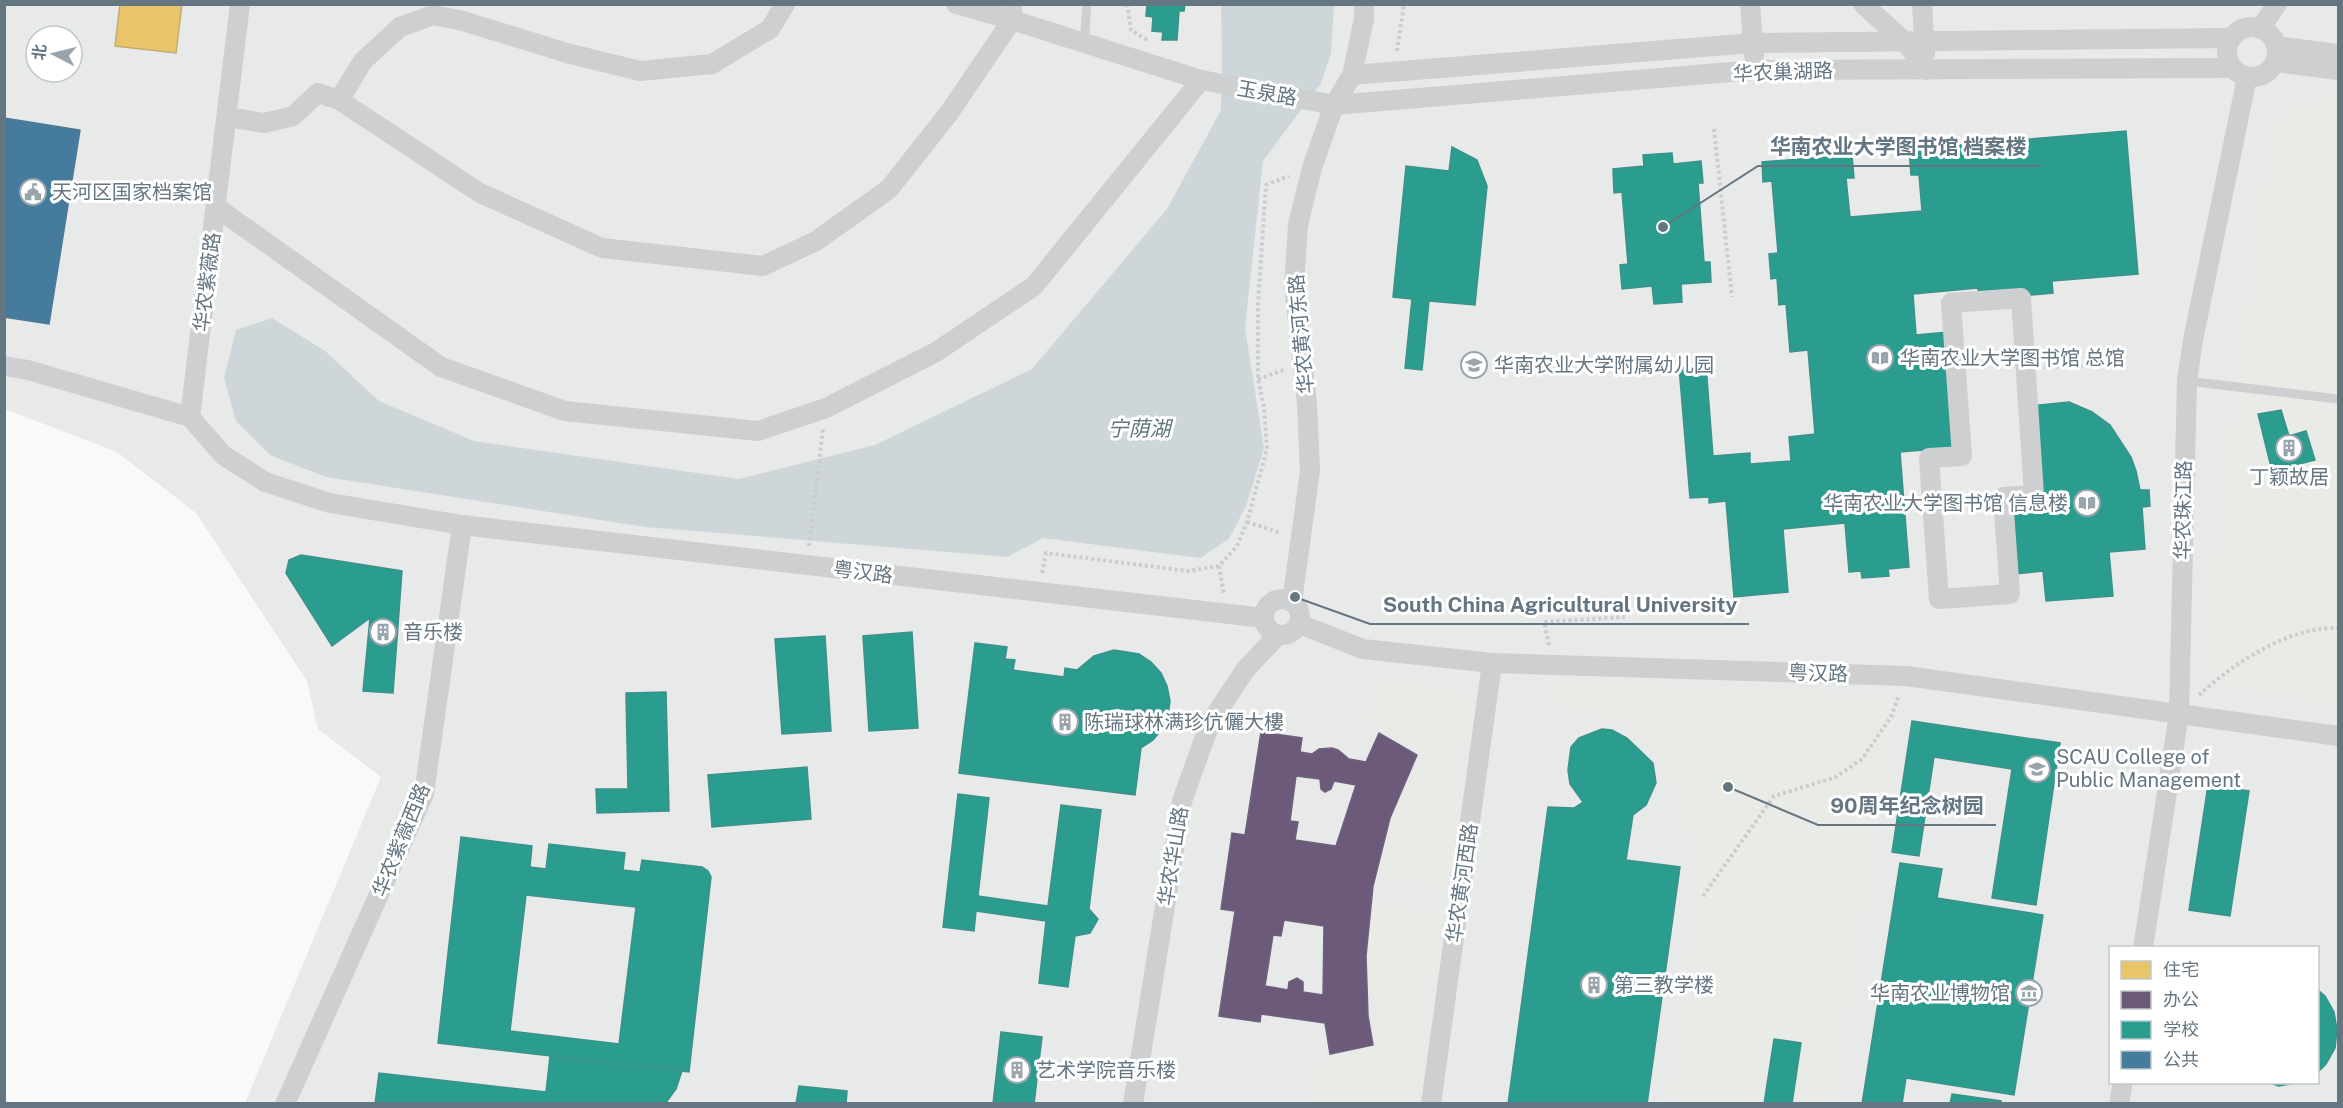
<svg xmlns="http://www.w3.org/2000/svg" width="2343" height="1108" font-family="'Public Sans','Noto Sans SC',sans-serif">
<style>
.built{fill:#e8e9e9;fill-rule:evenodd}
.green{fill:#e8ebe6}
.water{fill:#ced6d9}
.homes{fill:#e9c46a;stroke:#c1ad72;stroke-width:1.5}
.offices{fill:#6d597a;stroke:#6b627d;stroke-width:1.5;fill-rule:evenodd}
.schools{fill:#2a9d8f;stroke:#3c918b;stroke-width:1.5;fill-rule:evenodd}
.public{fill:#457b9d;stroke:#4f7a95;stroke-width:1.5}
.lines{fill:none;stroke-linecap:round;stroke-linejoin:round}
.path{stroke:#cbcccd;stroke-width:4;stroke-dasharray:3 3;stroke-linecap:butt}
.lane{stroke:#cecfd0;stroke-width:9}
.street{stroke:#cecfd0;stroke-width:20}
.labels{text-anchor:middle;stroke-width:6;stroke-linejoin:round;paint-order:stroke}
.street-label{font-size:20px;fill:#657683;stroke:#fff}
.poi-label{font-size:20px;fill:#657683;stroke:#fff;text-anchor:start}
.water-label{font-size:21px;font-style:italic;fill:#60757c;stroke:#fff}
.leader{fill:none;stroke:#657683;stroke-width:2}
.callout-dot{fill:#657683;stroke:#fff;stroke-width:2}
.callout-label{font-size:21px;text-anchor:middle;font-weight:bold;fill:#657683;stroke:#fff;stroke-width:6;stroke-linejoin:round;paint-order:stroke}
</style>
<rect width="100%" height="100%" fill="#f9f9f9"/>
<path class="built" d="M4,5H2338V1103H245L381,777L318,729L307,681L196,513L117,452L5,409ZM36,36H72V72H36ZM2110,948H2318V1082H2110Z"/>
<g class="green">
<polygon points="2325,96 2338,98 2338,705 2246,692 2216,680 2201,651 2268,136 2290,109"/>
<path d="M1381,677L1459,688L1465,693L1469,709L1448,888L1383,880C1375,847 1409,785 1423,756L1365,718V711Z"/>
<polygon points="1545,677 1899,695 1834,1103 1668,1103 1696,871 1673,787 1634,727 1542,701"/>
<path d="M1383,904L1443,913L1417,1103H1313L1319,1059L1381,1048C1373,1002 1362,953 1375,907Z"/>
</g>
<polygon class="water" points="1221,5 1334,5 1331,53 1321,83 1263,161 1245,328 1264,448 1246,506 1229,539 1200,558 1043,538 1007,557 645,527 326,477 270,455 236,421 224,378 236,330 272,318 325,351 379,401 474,441 739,479 875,445 1032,369 1167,209 1221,110 1222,59"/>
<polygon class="homes" points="120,4 182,4 176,53 115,46"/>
<path class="offices" d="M1261,732L1302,738L1300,752L1312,754L1319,749L1332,748L1338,750L1349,759L1366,762L1379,733L1417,755L1390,818L1373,886L1366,956L1368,1016L1373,1045L1330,1054L1325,1023L1261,1014L1260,1022L1219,1016L1235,911L1221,909L1232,833L1245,835ZM1296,776L1320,779L1321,789L1325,792L1331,789L1334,781L1356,785L1336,846L1295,840L1298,822L1290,821ZM1284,920L1324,926L1323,995L1303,992V982L1297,978L1289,982L1288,990L1265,986L1273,935L1281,936Z"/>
<g class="schools">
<polygon points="1147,4 1185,4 1184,11 1179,11 1177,40 1162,40 1163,32 1152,31 1153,17 1146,16"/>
<polygon points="2126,131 2138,274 2052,281 2053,293 1979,300 1978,288 1913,294 1916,335 1948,332 1958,447 1900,452 1909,567 1888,569 1889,576 1862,578 1861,571 1849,572 1845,523 1783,529 1788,592 1734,597 1726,501 1709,503 1709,497 1690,498 1679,367 1706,365 1713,456 1750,453 1750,464 1791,461 1789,437 1815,434 1808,350 1790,352 1786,304 1779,305 1777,278 1771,279 1769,254 1778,253 1772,181 1763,182 1762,162 1852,155 1854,178 1846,178 1850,217 1922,211 1919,175 1911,175 1909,149"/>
<polygon points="1452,147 1477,160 1487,186 1475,305 1429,301 1422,370 1405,368 1412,299 1393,297 1406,166 1449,171"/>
<polygon points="1672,153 1673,164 1701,161 1703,183 1698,183 1704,262 1710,262 1711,282 1681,284 1682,302 1654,304 1652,286 1622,289 1620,265 1628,264 1622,192 1614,193 1613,169 1644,166 1643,155"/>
<polygon points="2069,402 2092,412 2110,425 2131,457 2136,471 2140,490 2149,490 2150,506 2142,507 2145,549 2109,552 2113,596 2046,601 2043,571 2016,574 2010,504 2038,502 2030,406"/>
<polygon points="2281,410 2289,436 2306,431 2315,460 2272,471 2258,414"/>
<polygon points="301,555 402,571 393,693 363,691 370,618 332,646 286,573 289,560"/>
<polygon points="912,632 918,728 869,731 863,636"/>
<polygon points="825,636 831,731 782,734 775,639"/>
<polygon points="975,643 1007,647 1005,659 1015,660 1013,670 1064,677 1065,668 1077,670 1094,656 1114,650 1139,654 1151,662 1161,673 1167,686 1170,701 1168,715 1162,729 1153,740 1141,748 1135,795 959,773"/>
<polygon points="666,692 669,811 597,813 596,789 628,789 626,693"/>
<polygon points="1912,721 2060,743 2036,905 1992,898 2012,769 1934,757 1919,856 1892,852"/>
<polygon points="1602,729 1612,730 1627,738 1653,763 1656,783 1646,805 1633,815 1626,860 1680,867 1647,1104 1508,1104 1548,807 1574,808 1583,802 1570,784 1568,770 1571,747 1579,738"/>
<polygon points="807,767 811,819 712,827 708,775"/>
<polygon points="2208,785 2249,791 2230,916 2189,910"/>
<polygon points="958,794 989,798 978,896 1048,906 1061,805 1101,810 1089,909 1098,919 1090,933 1075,936 1068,987 1039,983 1046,921 976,911 974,931 943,927"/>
<path d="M461,837L532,846L530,867L546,869L549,844L625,853L623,870L640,872L642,860L702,867L708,871L711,877L689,1072L438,1043ZM526,895L636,907L619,1044L510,1031Z"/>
<polygon points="1900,863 1942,869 1937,898 2043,915 2014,1095 1906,1078 1902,1104 1862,1104"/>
<polygon points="2318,990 2325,996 2334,1012 2337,1030 2335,1048 2326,1064 2318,1072"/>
<polygon points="1001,1032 1042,1037 1034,1104 993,1104"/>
<polygon points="1774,1039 1801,1043 1792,1104 1764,1104"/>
<polygon points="550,1056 682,1071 676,1089 665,1104 375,1104 379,1073 546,1092"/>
<polygon points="2267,1082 2300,1082 2279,1086"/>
<polygon points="799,1086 847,1091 846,1104 796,1104"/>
<polygon points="1952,1094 2001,1101 2001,1104 1950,1104"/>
</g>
<polygon class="public" points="4,118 80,130 49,324 4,317"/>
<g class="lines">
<g class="path">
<polyline points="1127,4 1131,30 1147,40"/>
<polyline points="1397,51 1404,4"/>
<polyline points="1714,129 1732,297"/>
<polyline points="2044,367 2104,365"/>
<polyline points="1258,379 1284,370"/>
<polyline points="1247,522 1281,533"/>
<polyline points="809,546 823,429"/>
<polyline points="1219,566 1224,595"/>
<polyline points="1042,573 1046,553 1188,571 1219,566 1237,546 1247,522 1267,449 1264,407 1258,379 1258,305 1266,185 1289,176"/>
<polyline points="1549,645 1544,622 1625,617"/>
<path d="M2199,695C2234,663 2290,626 2338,628"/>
<polyline points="2097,749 2153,756"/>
<polyline points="1703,896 1774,796 1836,777 1862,759 1891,717 1899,695"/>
<polyline points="2337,1042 2338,1042"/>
</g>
<g class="lane">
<polyline points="1084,43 1087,4"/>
<polyline points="2187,381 2338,399"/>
</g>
<g class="street">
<polyline points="956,4 1012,20 1201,80 1334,105 1755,70 2233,68"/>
<polyline points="1750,4 1754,56"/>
<polyline points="1863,4 1905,42 1927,70"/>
<polyline points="1922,4 1925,53"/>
<circle cx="2252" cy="52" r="25"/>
<polyline points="2260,29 2277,4"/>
<polyline points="2276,46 2338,54"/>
<polyline points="2275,62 2338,70"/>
<polyline points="1352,75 1753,43 2232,38"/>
<polyline points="339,100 363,61 400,27 433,15 463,21 567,53 640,71 712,64 770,29 785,4"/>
<polyline points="228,117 264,123 293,116 318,93 339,100 480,193 602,248 763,266 816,241 889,189 949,113 1012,20 1012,4"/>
<polyline points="216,207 441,367 565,411 758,431 826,408 936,352 1034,286 1201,80"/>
<polygon points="2021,298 2034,495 2003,497 2010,594 1939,599 1929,458 1962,456 1951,303"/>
<polyline points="4,366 28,370 190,417 223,455 265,482 330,503 462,525 1264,618"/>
<polyline points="190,417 240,4"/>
<circle cx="1282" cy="617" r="18"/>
<polyline points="1292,602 1310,471 1307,404 1294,285 1298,225 1312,168 1334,105 1352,75 1364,19 1364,4"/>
<polyline points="1299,624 1363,649 1492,663 1906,676 2338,736"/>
<polyline points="2143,948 2179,714 2187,381 2193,340 2247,77"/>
<polyline points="285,1104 424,794 462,525"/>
<polyline points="1133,1104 1182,801 1210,723 1245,670 1278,635"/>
<polyline points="1431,1104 1492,663"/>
<polyline points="2119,1104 2123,1082"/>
</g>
</g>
<defs>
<symbol id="civic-ring" viewBox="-11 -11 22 22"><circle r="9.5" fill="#fff" stroke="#99a4ac" stroke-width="1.5"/><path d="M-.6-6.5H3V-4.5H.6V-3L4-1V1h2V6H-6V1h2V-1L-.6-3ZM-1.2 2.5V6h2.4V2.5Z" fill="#99a4ac"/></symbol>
<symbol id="library-ring" viewBox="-11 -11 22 22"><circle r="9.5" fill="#fff" stroke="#99a4ac" stroke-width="1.5"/><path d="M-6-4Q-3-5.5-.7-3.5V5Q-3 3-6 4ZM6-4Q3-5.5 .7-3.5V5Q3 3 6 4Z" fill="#99a4ac"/></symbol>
<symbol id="school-ring" viewBox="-11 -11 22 22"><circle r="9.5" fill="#fff" stroke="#99a4ac" stroke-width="1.5"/><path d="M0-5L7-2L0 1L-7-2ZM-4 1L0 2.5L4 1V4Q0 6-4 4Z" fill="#99a4ac"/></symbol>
<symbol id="building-ring" viewBox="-11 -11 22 22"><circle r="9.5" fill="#fff" stroke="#99a4ac" stroke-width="1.5"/><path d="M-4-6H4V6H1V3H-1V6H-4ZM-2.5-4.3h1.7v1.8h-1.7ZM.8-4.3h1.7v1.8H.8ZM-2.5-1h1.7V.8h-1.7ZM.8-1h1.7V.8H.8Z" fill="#99a4ac"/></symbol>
<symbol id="university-ring" viewBox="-11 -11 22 22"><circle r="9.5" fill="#fff" stroke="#99a4ac" stroke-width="1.5"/><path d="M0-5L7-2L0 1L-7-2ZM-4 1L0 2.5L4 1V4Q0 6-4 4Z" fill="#99a4ac"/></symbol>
<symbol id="museum-ring" viewBox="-11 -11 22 22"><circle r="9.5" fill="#fff" stroke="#99a4ac" stroke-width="1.5"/><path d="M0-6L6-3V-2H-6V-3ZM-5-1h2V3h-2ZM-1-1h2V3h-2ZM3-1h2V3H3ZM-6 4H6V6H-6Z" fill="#99a4ac"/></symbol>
</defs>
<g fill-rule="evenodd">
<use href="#civic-ring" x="18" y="177" width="30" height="30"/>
<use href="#library-ring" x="1865" y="343" width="30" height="30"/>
<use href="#school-ring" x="1459" y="350" width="30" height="30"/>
<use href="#building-ring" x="2274" y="433" width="30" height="30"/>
<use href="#library-ring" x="2072" y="488" width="30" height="30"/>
<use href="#building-ring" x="368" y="617" width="30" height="30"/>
<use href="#building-ring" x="1050" y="707" width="30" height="30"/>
<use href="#university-ring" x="2022" y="754" width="30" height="30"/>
<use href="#building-ring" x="1579" y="970" width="30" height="30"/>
<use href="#museum-ring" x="2014" y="978" width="30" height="30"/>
<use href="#building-ring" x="1002" y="1055" width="30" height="30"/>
</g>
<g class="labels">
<g class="street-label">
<text transform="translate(1783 72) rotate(-2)" y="7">华农巢湖路</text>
<text transform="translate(1267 93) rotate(10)" y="7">玉泉路</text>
<text transform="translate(207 282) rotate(-83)" y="7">华农紫薇路</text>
<text transform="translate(1301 334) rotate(-95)" y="7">华农黄河东路</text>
<text transform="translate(2183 510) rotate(-89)" y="7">华农珠江路</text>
<text transform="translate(863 572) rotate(7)" y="7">粤汉路</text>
<text transform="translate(1818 673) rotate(2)" y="7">粤汉路</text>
<text transform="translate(401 840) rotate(-68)" y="7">华农紫薇西路</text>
<text transform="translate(1173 856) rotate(-81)" y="7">华农华山路</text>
<text transform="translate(1462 883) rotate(-82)" y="7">华农黄河西路</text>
</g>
<g class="poi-label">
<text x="52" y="199">天河区国家档案馆</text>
<text x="1900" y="365">华南农业大学图书馆 总馆</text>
<text x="1494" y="372">华南农业大学附属幼儿园</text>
<text x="2289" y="484" text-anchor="middle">丁颖故居</text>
<text x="2068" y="510" text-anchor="end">华南农业大学图书馆 信息楼</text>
<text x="403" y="639">音乐楼</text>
<text x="1084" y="729">陈瑞球林满珍伉儷大樓</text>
<text x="2056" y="764">SCAU College of<tspan x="2056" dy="23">Public Management</tspan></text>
<text x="1614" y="992">第三教学楼</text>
<text x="2010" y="1000" text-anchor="end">华南农业博物馆</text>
<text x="1036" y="1077">艺术学院音乐楼</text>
</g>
<g class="water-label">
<text x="1139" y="436">宁荫湖</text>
</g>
</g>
<path class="leader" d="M1663 227L1758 166H2039M1295 597L1370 624H1749M1728 787L1818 825H1996"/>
<g class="callout-dot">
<circle cx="1663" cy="227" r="6"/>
<circle cx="1295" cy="597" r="6"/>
<circle cx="1728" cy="787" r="6"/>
</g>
<g class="callout-label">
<text x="1898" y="154">华南农业大学图书馆 档案楼</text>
<text x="1560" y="612">South China Agricultural University</text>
<text x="1907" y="813">90周年纪念树园</text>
</g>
<rect width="2343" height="1108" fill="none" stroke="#657683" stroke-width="12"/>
<rect x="2109" y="946" width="210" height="138" fill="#ffffff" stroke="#c1c8cd" stroke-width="1.5"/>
<rect x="2121" y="961" width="30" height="18" fill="#e9c46a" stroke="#c1c8cd" stroke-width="1.5"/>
<text x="2163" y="976" font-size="18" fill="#657683">住宅</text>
<rect x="2121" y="991" width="30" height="18" fill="#6d597a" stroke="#c1c8cd" stroke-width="1.5"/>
<text x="2163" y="1006" font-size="18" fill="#657683">办公</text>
<rect x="2121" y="1021" width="30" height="18" fill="#2a9d8f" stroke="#c1c8cd" stroke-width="1.5"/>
<text x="2163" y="1036" font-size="18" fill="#657683">学校</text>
<rect x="2121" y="1051" width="30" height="18" fill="#457b9d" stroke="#c1c8cd" stroke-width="1.5"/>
<text x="2163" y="1066" font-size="18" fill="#657683">公共</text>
<g transform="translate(54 54) rotate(277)"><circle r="28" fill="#ffffff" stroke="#c1c8cd" stroke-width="1.5"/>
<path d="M0-4.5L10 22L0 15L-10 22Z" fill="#99a4ac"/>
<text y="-9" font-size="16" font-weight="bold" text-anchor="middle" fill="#657683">北</text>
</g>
</svg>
